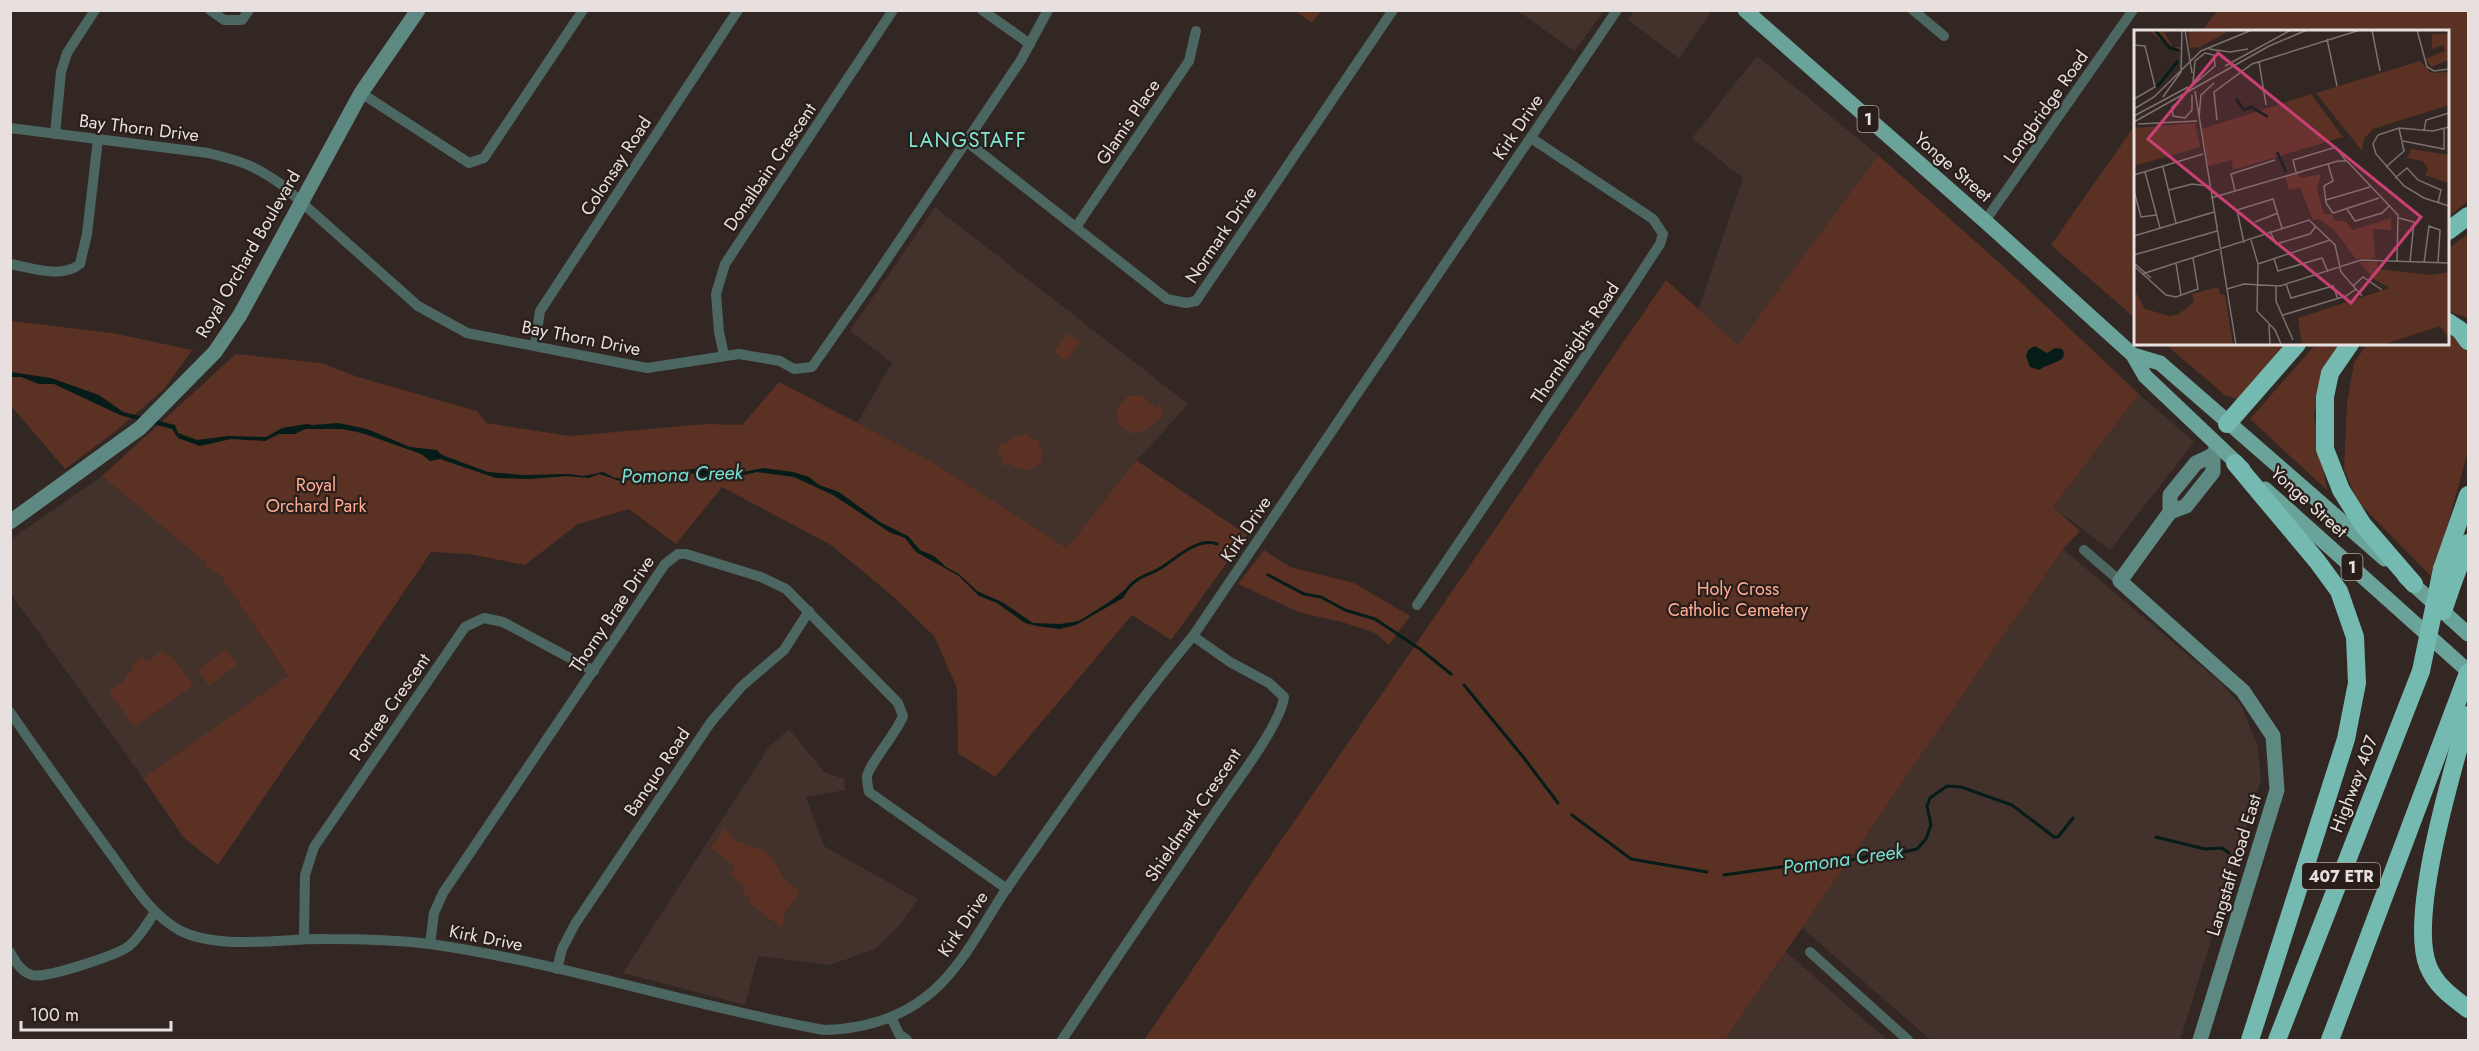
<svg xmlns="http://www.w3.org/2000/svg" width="2479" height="1051" font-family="Jost,sans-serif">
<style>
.built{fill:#43312c}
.green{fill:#5b3124}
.water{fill:#061c19}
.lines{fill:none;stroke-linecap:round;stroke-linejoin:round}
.stream{stroke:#061c19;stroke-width:3}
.street{stroke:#4c6762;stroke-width:10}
.secondary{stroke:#5d8982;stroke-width:15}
.primary{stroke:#6aa39a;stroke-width:15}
.highway{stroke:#75bab0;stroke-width:18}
.highway-bridge{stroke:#75bab0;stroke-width:18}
.labels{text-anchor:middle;stroke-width:4.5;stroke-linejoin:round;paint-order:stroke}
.shield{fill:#291e1a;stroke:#afa6a3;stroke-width:1.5}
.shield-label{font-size:16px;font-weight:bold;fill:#e8e0de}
.street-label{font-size:18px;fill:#e8e0de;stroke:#291e1a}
.park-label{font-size:18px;fill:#ffae95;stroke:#291e1a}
.neighbourhood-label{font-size:20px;letter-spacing:1.5px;fill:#7fe8d9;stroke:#291e1a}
.water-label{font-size:20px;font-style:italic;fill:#74dfd1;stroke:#291e1a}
.inset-river{fill:none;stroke:#061c19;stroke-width:3}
.inset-road{fill:none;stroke:#7b716e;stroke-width:1.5}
.view{fill:#ca4075;fill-opacity:0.15;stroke:#ca4075;stroke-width:3}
.inset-edge{fill:none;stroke:#e8e0de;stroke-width:3}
</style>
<rect width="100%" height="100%" fill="#332723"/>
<g class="built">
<polygon points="1518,11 1604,11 1574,51"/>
<polygon points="1707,11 1710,14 1679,58 1628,20 1634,11"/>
<polygon points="1757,56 1878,155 1738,346 1698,310 1743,178 1692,138"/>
<polygon points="935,207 1188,404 1147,450 1136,460 1067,548 934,463 857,423 892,363 850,331"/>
<polygon points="2139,394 2194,442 2110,550 2053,507"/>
<polygon points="102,476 219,573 288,677 143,778 11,594 10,540"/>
<polygon points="2063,549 2221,683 2242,707 2258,747 2261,779 2180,1040 1931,1040 1802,928"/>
<polygon points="789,729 824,772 844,779 845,790 806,797 824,846 918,899 899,926 875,949 830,965 758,956 745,1005 623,973 769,747"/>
<polygon points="1786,952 1887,1040 1725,1040"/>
</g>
<g class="green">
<polygon points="1295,11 1321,11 1312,23"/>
<polygon points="2217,11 2468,11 2468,201 2448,217 2448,32 2202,31"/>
<polygon points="2135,125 2135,318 2051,245"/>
<polygon points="1878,155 2014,276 2139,394 2053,507 2080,531 2063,549 1725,1040 1144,1040 1666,280 1738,345"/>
<polygon points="2468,234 2468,318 2448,311 2448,249"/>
<polygon points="11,321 112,333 192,350 164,389 117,430 65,469 12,407 11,408"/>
<polygon points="2448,331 2454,334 2468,353 2468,451 2433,578 2357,501 2344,469 2347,403 2354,363 2367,344 2448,344"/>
<polygon points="1067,333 1080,342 1066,361 1054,352"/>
<polygon points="2165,344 2289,344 2237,399 2225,395"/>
<polygon points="2316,344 2341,344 2327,362 2314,415 2327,490 2250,419"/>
<polygon points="236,354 321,363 358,377 477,411 486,423 570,436 706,424 742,425 779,382 934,463 1067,548 1136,460 1247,535 1171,640 1132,615 995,777 958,753 957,688 934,636 895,598 831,545 722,487 676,544 629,509 578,524 525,565 469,554 431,552 218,865 184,838 143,778 288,676 220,575 205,566 205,562 102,476"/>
<polygon points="1128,396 1143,396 1155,408 1160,403 1162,417 1148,429 1132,434 1119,425 1116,409"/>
<path d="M1026,434L1038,441L1042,453L1041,462C1029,472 1023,472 1010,464L1005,467L997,449L1004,442L1007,444L1015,436Z"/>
<polygon points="1264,550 1290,567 1354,583 1410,616 1389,645 1375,633 1342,622 1301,613 1238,584"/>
<polygon points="226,649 237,665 209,686 198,670"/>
<polygon points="162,651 166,655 169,653 193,685 135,727 109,692 126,679 125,677 134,670 131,665 142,657 147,662"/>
<polygon points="725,827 735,841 764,850 772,857 784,879 800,892 784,913 782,928 749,903 750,899 742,893 745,887 730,875 735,867 711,848"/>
</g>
<g class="water">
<path d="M2035,346L2047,353L2055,348L2062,349L2064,353L2063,358C2056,364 2047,364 2039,370L2030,367L2026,356L2028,350Z"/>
<polygon points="11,372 51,378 99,395 123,412 175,425 178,433 197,440 229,436 266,437 282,428 307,424 313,425 338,423 367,429 410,447 437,450 442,455 488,472 524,475 569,474 584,476 603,472 615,478 628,479 646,471 669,473 699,468 743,472 763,468 793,472 809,477 819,485 839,492 880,522 908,536 920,550 934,556 946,567 959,574 977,591 1002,602 1033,623 1060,624 1079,621 1112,600 1128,587 1129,589 1123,598 1076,625 1059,629 1037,626 1025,623 997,603 979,596 959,576 916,552 905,538 889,532 833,495 794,477 757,472 744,475 700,476 692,473 678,476 650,475 644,478 643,486 639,479 620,481 599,474 589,478 568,476 530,479 496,478 440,459 430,461 421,454 362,433 342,429 305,429 295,434 279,434 265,441 231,439 200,446 178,438 172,429 120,415 54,384 39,384 21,377 11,377"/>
</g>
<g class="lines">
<g class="stream">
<polyline points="1268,575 1304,594 1321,597 1345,610 1375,619 1420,649 1451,674"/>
<path d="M1128,588C1140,575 1147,576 1161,568C1176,558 1198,537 1217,544"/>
<polyline points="1464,685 1524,758 1558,803"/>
<polyline points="1572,815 1631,859 1707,872"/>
<polyline points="2156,837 2205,849 2222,848 2229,853"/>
<polyline points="1724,875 1809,863 1859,859 1875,853 1899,853 1917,849 1926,839 1931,825 1927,806 1930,798 1947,786 1961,787 2012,805 2054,837 2058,837 2073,818"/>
</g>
<g class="street">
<polyline points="210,10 224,20 242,20 249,10"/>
<polyline points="982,10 1030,44"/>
<polyline points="1913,10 1944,36"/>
<polyline points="361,93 469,163 484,158 583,10"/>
<path d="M10,128L208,153C241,161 254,165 282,185L418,306L467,333L647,368L739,354L780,361L794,369L812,367L877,274L1021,60L1048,10"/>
<polyline points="55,134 61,72 67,53 95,10"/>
<polyline points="966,141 1167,299 1186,303 1196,301 1393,10"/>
<polyline points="1985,221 2133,10"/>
<polyline points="1076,227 1189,61 1196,31"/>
<path d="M10,264C32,268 62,279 80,264L87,234L98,139"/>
<polyline points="535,345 540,311 738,10"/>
<polyline points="724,355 719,332 716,294 725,264 893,10"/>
<polyline points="2084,550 2120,581"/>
<polyline points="1417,605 1628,293 1660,244 1663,234 1653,219 1531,138"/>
<path d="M10,712C43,760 77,807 111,854C131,881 149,913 179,930C219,951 283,938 327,939C361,939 396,940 430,944C563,963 692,1006 824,1030C864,1029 902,1018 933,991C964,964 984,922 1007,888C1067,803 1126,716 1193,636L1617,10"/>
<polyline points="304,938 305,875 314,847 465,627 484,618 503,622 594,671"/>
<path d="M430,944L434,913L443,893L665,564L678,554H686L761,577L786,589L898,703L903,716C897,733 868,765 867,777C867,782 868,787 869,792L1007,889"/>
<path d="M10,952C15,961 21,972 32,975C46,979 117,955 129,946C140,937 147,924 155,912"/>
<polyline points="1810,952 1908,1040"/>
<polyline points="557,969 562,949 575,924 711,722 742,686 784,650 809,611"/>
<polyline points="891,1017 899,1034 907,1040"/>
<path d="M1062,1040C1113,963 1165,887 1217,810C1234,785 1281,724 1284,697L1269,683L1230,662L1193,636"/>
</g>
<g class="secondary">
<polyline points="2170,512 2186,506 2213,472 2213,455 2217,447"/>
<polyline points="10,522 140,428 215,352 240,315 361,93 418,10"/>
<polyline points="2200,1040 2277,790 2273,736 2243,691 2120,581 2170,512 2170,495 2196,463 2213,455"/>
</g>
<g class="primary">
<polyline points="1745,10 1985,221 2133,355 2145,376 2243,469"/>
<polyline points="2133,355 2160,363 2385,559"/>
<polyline points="2265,489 2468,671"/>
<polyline points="2405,577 2468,634"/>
</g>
<g class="highway">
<polyline points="2448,231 2468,216"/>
<polyline points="2448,322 2460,330 2468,341"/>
<polyline points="2350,344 2330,373 2325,397 2325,449 2341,490 2363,525 2414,584"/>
<polyline points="2227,424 2297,344"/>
<polyline points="2235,463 2317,561 2339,591 2355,637 2357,683 2346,739 2250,1040"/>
<polyline points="2442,569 2468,495"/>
<polyline points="2453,582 2468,543"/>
<path d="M2468,715C2453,769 2408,916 2428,966C2436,986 2452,997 2468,1009"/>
<polyline points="2277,1040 2421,671"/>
<polyline points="2330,1040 2468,673"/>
</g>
<g class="highway-bridge">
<polyline points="2443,611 2453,582"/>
<polyline points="2421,671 2442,569"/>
</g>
</g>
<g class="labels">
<g class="shield">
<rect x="1857.5" y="106" width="21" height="26" rx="4.5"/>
<rect x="2341.5" y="554" width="21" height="26" rx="4.5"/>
<rect x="2302" y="863" width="78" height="26" rx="4.5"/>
</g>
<g class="shield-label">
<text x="1868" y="125">1</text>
<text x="2352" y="573">1</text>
<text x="2341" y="882">407 ETR</text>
</g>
<g class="street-label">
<text transform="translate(2046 107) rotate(-55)" y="6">Longbridge Road</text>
<text transform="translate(1128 122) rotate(-56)" y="6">Glamis Place</text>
<text transform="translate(1518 127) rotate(-56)" y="6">Kirk Drive</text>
<text transform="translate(139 128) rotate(7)" y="6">Bay Thorn Drive</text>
<text transform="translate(616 166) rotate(-57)" y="6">Colonsay Road</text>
<text transform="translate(770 167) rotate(-56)" y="6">Donalbain Crescent</text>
<text transform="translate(1953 167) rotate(41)" y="6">Yonge Street</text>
<text transform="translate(1221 235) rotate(-56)" y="6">Normark Drive</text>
<text transform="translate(248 254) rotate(-60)" y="6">Royal Orchard Boulevard</text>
<text transform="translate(581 338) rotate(11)" y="6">Bay Thorn Drive</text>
<text transform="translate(1575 343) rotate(-56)" y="6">Thornheights Road</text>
<text transform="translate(2309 502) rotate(42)" y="6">Yonge Street</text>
<text transform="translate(1246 529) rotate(-56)" y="6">Kirk Drive</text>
<text transform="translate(612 614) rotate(-56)" y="6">Thorny Brae Drive</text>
<text transform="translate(390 707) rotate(-55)" y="6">Portree Crescent</text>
<text transform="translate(657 772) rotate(-56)" y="6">Banquo Road</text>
<text transform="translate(2354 784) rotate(-69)" y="6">Highway 407</text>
<text transform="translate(1193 815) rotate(-56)" y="6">Shieldmark Crescent</text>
<text transform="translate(2234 865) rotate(-73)" y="6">Langstaff Road East</text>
<text transform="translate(963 924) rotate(-56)" y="6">Kirk Drive</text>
<text transform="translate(486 938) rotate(11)" y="6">Kirk Drive</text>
</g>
<g class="park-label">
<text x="316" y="491">Royal<tspan x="316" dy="21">Orchard Park</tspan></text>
<text x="1738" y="595">Holy Cross<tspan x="1738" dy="21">Catholic Cemetery</tspan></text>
</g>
<g class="neighbourhood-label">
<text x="968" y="147">LANGSTAFF</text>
</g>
<g class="water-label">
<text transform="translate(682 474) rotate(-2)" y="7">Pomona Creek</text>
<text transform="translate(1843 859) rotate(-8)" y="7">Pomona Creek</text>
</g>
</g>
<g transform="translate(2134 30)">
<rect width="315" height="315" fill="#332723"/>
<path d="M14,0H29L39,17H47L44,24ZM54,0H97L66,17L56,18ZM298,4H315V30L297,37L292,29L311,21L309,15L298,19ZM286,31L297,43L315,42V75L239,99L230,109L228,121L182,63ZM177,64L209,107L99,140L98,130L74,136L68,99ZM61,93L66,117L0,136V98ZM277,119L315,125L314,153L291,145L294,139L289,131L273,128ZM164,143L166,148L187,144L183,159L190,185L198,184L200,190L212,192L219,200L257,188V200L239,199L241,228L222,229L200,200L185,189L179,190L166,158L155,160L151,147ZM243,231L244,239L297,245L315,242V308L306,296L248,315H168L164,288L256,258L241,250L225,232ZM84,257L87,265H91L99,315H0V259L11,279L36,286L45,284L60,272L58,264Z" fill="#5b3124"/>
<path class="inset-river" d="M21,0L35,17L45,21M23,57L44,31M102,69L110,80L117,77L134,87M143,122L152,142"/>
<path class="inset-road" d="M51,0L58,43M238,0L246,41M283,0L293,37L300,41L315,39M193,9L203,56M0,15L11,16L21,57L0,69M75,19L96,22L114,19M125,32L132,75M91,36L157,0M58,56L81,36L80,25L71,23L61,31L59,52M61,61L102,315M29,67L47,42L48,0M44,72L38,77L39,86L51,88L58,80V65M0,79L20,67L67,21L118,0M0,86L54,57M65,87L67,65L80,53M83,90L80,62L118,34L226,0M0,92L135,16L173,0M4,94L63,91M315,97L299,101L265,98L244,105L239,114L242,124L270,156L290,168L315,176M290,100L292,90L315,83M269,111L310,119V99M194,134L199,151L190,156L192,173L199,183L245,168M29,137L42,193M252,137L270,121L265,98M11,142L26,198M162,142L159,130L202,117L212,131M0,145L69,124M261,148L273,138L284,150L307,160L304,173M35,160L58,154L75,156M0,161L7,187L22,185M101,161L97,144L141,130M77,168L204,131H213L264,185L263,231M192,170L236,157M213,179L221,191L248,183L255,176M265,188L280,192L276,232M121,192L144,183M136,201L142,214L176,204L182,196M0,206L80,182M117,210L124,234L123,281L141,300L147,314M110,213L103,180L139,169L148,198M0,225L83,201M140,229L144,241L188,228L194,242M0,233L17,248M42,233L47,265M290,233L295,196L306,200L304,233M124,234L196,210M0,236L32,265L42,267L64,259L59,228M8,244L175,190L201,215L207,242L228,266M152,254L157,268L199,256L204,269M142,256V271L159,310M219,256L229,247L248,260M93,259L110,254L146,256L227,230L315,233M149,285L212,266L222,259M135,295L136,315"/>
<path class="view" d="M84,23L287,187L217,273L14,109Z"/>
<rect width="315" height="315" class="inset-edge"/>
</g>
<rect width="2479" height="1051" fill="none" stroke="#e8e0de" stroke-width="24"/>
<path d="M21 1021v9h150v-9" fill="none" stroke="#e8e0de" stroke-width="3"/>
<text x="30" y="1021" font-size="18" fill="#e8e0de" stroke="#291e1a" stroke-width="4.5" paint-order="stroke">100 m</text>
</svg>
